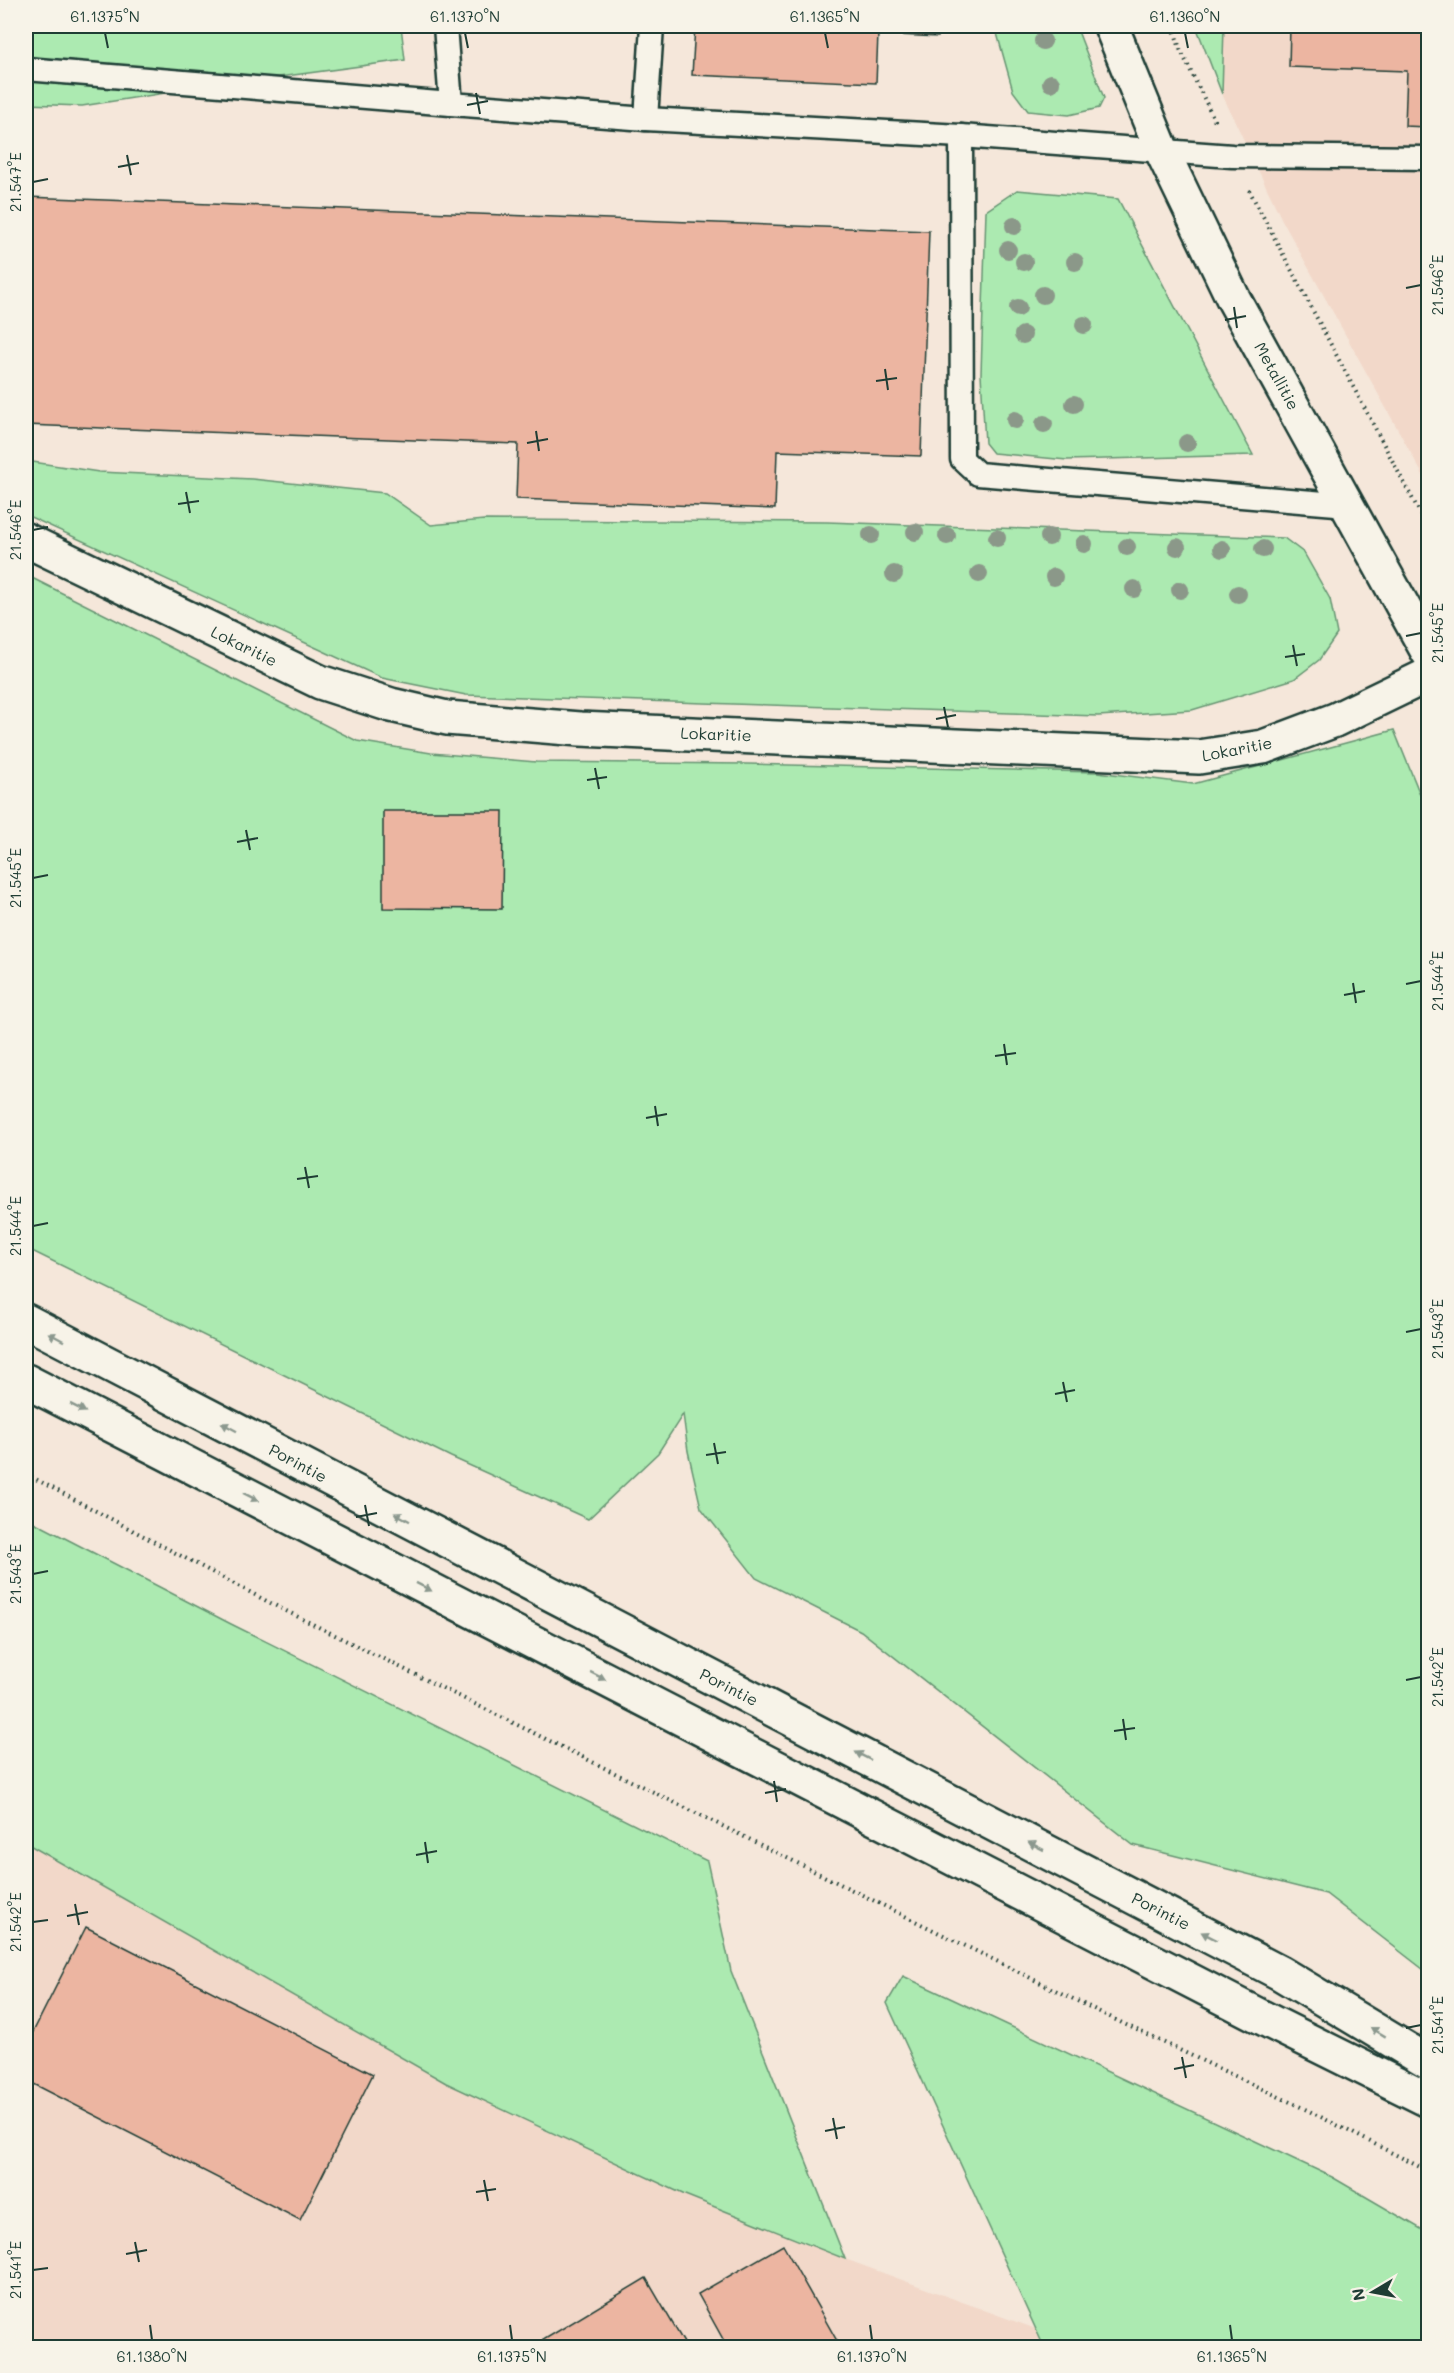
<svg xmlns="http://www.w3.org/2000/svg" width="1454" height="2373" font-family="Mali,sans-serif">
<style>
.built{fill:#f2d8c9}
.green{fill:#aceab1;stroke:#669472;stroke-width:1.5}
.building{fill:#ecb5a1;stroke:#1f3d34;stroke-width:1.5}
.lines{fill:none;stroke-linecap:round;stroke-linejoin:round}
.lane-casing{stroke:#1f3d34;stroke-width:27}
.street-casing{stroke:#1f3d34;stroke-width:38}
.highway-casing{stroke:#1f3d34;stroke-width:38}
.path{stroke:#1f3d34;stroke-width:4;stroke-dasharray:1.5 4.5;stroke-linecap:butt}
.lane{stroke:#f7f3e8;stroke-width:22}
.street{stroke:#f7f3e8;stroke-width:33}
.highway{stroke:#f7f3e8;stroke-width:33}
.tree{fill:#8b9889}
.oneway{fill:#8b988e}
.ticks{fill:none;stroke:#1f3d34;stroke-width:2}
.labels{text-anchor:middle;stroke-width:4.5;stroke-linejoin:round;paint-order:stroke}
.street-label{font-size:16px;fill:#1f3d34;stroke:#f7f3e8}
.neatline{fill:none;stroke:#1f3d34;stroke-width:2}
.ticks-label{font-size:15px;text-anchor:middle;fill:#1f3d34}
</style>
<rect width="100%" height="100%" fill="#f5e7da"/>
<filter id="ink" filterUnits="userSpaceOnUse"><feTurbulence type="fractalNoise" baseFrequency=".0167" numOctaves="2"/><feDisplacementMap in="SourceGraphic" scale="12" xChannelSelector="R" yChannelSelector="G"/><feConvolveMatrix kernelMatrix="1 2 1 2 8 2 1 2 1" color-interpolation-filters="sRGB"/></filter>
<g filter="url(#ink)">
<g class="built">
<polygon points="1196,26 1428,26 1428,484 1282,220 1222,94"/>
<polygon points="26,1843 446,2083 685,2195 845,2259 1036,2329 1044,2347 26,2348"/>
</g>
<g class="green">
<polygon points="26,26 401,26 405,60 197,88 82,106 26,104"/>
<polygon points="995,26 1076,26 1104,98 1099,108 1069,115 1028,111 1013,91"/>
<polygon points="1196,26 1224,26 1222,94"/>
<polygon points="1017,190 1118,199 1253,455 1067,460 993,453 985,443 981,374 986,211"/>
<polygon points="26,461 99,472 252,479 385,493 431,525 484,520 827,522 1284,538 1304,553 1330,599 1337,634 1319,660 1294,679 1192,710 1098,716 466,695 382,678 26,515"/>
<polygon points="26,575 357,741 431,753 536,762 747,764 1097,772 1193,784 1394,730 1428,814 1428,1973 1326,1894 1133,1845 861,1631 756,1578 701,1508 688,1451 683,1414 658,1453 588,1519 451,1457 26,1248"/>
<polygon points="26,1518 231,1624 707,1861 731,1971 845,2259 685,2195 446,2083 26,1843"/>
<polygon points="903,1976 1332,2177 1428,2233 1428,2347 1044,2347 887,2003"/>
</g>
<g class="building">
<polygon points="695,26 938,26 938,37 878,34 876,83 692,75"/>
<polygon points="1290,26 1428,26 1428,127 1405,126 1407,71 1289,67"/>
<polygon points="26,197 929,231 921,456 777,451 775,509 516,499 518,444 26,425"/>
<polygon points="383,811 503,811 502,909 383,908"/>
<polygon points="86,1927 373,2074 300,2220 26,2080 26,2046"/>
<polygon points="783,2245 841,2348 728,2348 698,2294"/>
<polygon points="646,2278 687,2348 530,2348"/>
</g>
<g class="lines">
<defs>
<g id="lane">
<polyline points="445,26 451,104 646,119 961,136 1232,156 1428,158"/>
<polyline points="26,69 451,104"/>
<polyline points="646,119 652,26"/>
<polyline points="961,136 962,459 978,474 1348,505"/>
</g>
<g id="street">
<polyline points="1111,26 1162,151 1233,298 1428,652"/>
<polyline points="26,540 320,682 391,705 447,718 580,729 1199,757 1263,747 1335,720 1428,675"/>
</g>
<g id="highway">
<polyline points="26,1321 1280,1973 1428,2062"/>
<polyline points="26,1381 1273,2023 1428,2100"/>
</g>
</defs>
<use href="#lane" class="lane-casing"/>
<use href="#street" class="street-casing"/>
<use href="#highway" class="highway-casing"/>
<g class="path">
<polyline points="1173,26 1180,49 1215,121"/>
<polyline points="1249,190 1428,528"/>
<polyline points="26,1474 278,1607 1122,2023 1305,2109 1428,2171"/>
</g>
<use href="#lane" class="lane"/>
<use href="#street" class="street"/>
<use href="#highway" class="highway"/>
</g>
<g class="tree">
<circle cx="1043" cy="41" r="9"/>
<circle cx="1051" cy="83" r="9"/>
<circle cx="1014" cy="226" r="9"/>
<circle cx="1008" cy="250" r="9"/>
<circle cx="1024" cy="262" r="9"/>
<circle cx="1075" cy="262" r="9"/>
<circle cx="1043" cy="295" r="9"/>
<circle cx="1018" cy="308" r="9"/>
<circle cx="1084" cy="325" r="9"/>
<circle cx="1023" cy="335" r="9"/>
<circle cx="1074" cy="404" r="9"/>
<circle cx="1015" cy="420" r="9"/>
<circle cx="1044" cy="424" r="9"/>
<circle cx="1187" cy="443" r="9"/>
<circle cx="915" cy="532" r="9"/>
<circle cx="871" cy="535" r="9"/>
<circle cx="947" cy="536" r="9"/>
<circle cx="1049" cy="537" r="9"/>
<circle cx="997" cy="538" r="9"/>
<circle cx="1084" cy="544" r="9"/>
<circle cx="1127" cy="547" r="9"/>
<circle cx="1177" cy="547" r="9"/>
<circle cx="1222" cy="549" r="9"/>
<circle cx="1263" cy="549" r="9"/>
<circle cx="894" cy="574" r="9"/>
<circle cx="979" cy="574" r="9"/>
<circle cx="1054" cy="577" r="9"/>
<circle cx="1134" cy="589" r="9"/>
<circle cx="1180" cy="590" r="9"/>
<circle cx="1238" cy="594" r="9"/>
</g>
<defs><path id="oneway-solid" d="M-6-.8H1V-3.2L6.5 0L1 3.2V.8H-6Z" transform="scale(1.5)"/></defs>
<g class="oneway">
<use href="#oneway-solid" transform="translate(56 1337) rotate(-152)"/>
<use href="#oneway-solid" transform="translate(78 1408) rotate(27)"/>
<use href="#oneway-solid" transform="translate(229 1427) rotate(-152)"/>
<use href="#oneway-solid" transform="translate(251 1497) rotate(27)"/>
<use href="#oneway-solid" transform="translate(402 1517) rotate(-152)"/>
<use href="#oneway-solid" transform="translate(424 1587) rotate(27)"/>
<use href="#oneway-solid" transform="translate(598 1676) rotate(27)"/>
<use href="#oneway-solid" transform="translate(863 1756) rotate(-153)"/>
<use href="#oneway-solid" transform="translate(1036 1846) rotate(-153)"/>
<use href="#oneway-solid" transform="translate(1209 1936) rotate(-153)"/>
<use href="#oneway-solid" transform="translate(1378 2032) rotate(-149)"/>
</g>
</g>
<path class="ticks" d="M105,33L108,48M465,33L468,48M825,33L828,48M1185,33L1188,48M476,93L480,114M467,105L488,101M127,155L131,175M118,167L139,163M33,182L48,179M1406,288L1421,285M1234,307L1237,328M1225,320L1246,316M885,369L888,390M876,381L897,378M536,431L539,451M527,443L548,439M186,492L190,513M178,504L199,501M33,530L48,527M1406,636L1421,633M1293,645L1297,666M1285,657L1305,654M944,707L948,727M936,719L956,715M595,768L599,789M587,780L607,777M246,830L250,850M237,842L258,838M33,878L48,875M1353,983L1356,1003M1406,984L1421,981M1344,995L1365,991M1004,1044L1007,1065M995,1056L1016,1053M655,1106L658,1126M646,1118L667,1114M305,1167L309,1188M297,1179L318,1176M33,1226L48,1223M1406,1332L1421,1329M1063,1382L1067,1402M1055,1394L1075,1390M714,1443L718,1464M706,1455L726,1452M365,1505L369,1526M356,1517L377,1513M33,1574L48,1571M1406,1680L1421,1677M1123,1719L1126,1740M1114,1731L1135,1728M774,1781L777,1802M765,1793L786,1789M425,1842L428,1863M416,1855L437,1851M75,1904L79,1925M67,1916L88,1912M33,1922L48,1920M1406,2028L1421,2025M1182,2057L1186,2078M1174,2069L1194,2065M833,2118L837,2139M825,2131L845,2127M484,2180L488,2201M476,2192L496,2189M135,2242L139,2262M126,2254L147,2250M33,2270L48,2268M150,2325L152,2340M510,2325L512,2340M870,2325L872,2340M1230,2325L1232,2340"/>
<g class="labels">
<g class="street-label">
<text transform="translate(1277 376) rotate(61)" y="6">Metallitie</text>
<text transform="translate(244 646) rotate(26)" y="6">Lokaritie</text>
<text transform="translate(716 734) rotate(2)" y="6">Lokaritie</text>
<text transform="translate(1237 749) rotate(-11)" y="6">Lokaritie</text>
<text transform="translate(298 1463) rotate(28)" y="6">Porintie</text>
<text transform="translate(729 1687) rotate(27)" y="6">Porintie</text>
<text transform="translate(1161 1911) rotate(27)" y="6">Porintie</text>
</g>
</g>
<rect width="1454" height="2373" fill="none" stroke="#f7f3e8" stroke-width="66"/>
<g transform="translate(1373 2292) rotate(260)" stroke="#f7f3e8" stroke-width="4.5" paint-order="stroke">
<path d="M0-4.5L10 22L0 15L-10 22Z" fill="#1f3d34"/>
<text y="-9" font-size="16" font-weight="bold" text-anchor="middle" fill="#1f3d34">N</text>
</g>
<rect x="33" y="33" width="1388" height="2307" class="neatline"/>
<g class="ticks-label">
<text x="105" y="22">61.1375°N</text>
<text x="465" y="22">61.1370°N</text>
<text x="825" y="22">61.1365°N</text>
<text x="1185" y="22">61.1360°N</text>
<text transform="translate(16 182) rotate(-90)" y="5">21.547°E</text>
<text transform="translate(1438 285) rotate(-90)" y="5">21.546°E</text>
<text transform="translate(16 530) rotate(-90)" y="5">21.546°E</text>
<text transform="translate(1438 633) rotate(-90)" y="5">21.545°E</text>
<text transform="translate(16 878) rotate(-90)" y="5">21.545°E</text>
<text transform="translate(1438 981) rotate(-90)" y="5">21.544°E</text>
<text transform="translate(16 1226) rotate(-90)" y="5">21.544°E</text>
<text transform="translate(1438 1329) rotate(-90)" y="5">21.543°E</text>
<text transform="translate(16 1574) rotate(-90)" y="5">21.543°E</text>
<text transform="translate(1438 1677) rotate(-90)" y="5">21.542°E</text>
<text transform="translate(16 1922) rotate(-90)" y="5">21.542°E</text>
<text transform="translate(1438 2025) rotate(-90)" y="5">21.541°E</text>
<text transform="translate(16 2270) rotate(-90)" y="5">21.541°E</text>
<text x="152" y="2362">61.1380°N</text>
<text x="512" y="2362">61.1375°N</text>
<text x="872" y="2362">61.1370°N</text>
<text x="1232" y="2362">61.1365°N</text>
</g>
</svg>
